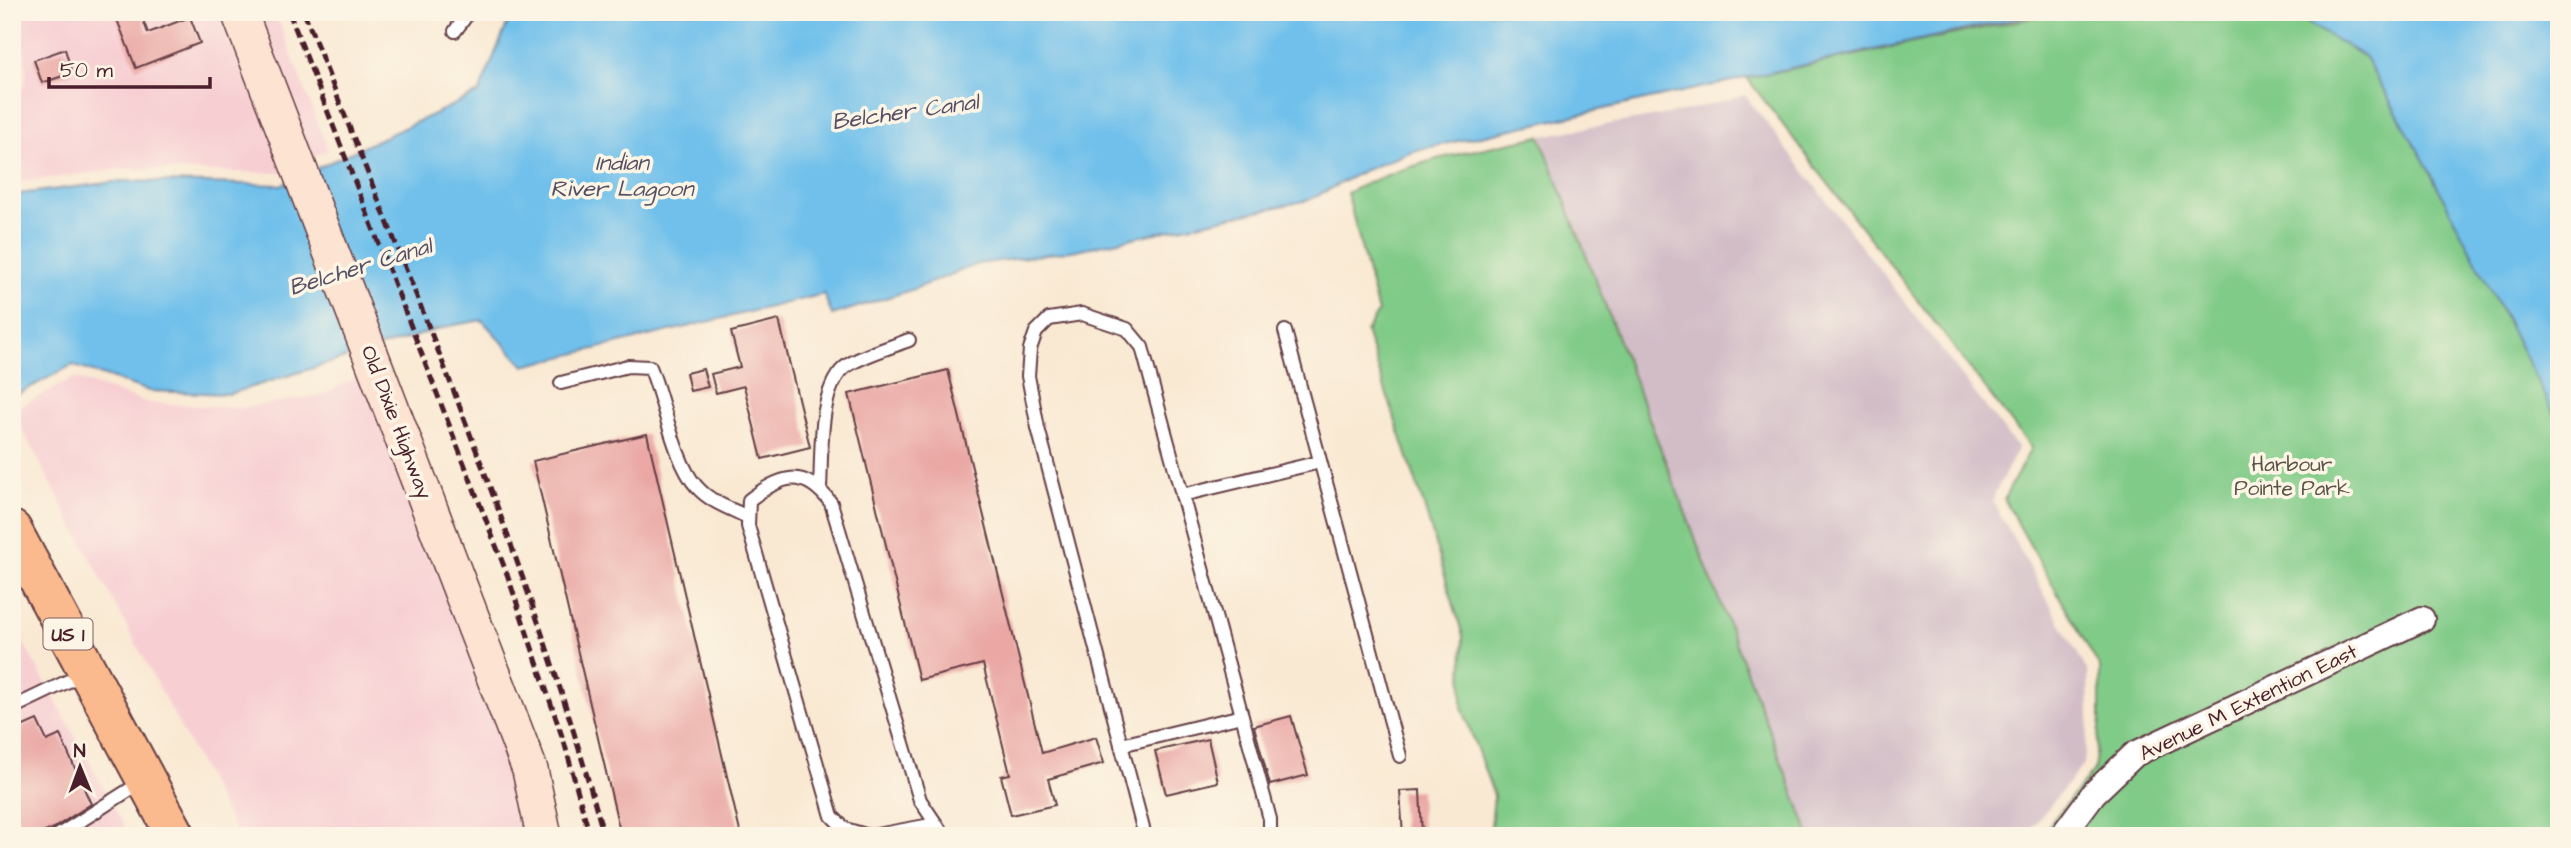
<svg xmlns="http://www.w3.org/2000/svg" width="2571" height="848" font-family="'Architects Daughter',sans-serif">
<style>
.built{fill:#f7cfd3}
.industrial{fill:#d2bdc7}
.green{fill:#81cb88;stroke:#66755a;stroke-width:2}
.water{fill:#70c0eb;stroke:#5d708b;stroke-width:2}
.building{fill:#eaa7a4}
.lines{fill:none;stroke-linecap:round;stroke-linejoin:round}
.lane-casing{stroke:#643d44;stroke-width:16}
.street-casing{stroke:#643d44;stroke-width:28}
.secondary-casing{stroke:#643d44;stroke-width:38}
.primary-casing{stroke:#643d44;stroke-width:42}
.lane{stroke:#fff;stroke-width:12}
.street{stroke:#fff;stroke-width:24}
.secondary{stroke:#fde3d1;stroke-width:35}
.primary{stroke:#fbba8d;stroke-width:38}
.rail{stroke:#4a1f2b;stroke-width:5;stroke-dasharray:10 5;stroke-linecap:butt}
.labels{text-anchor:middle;stroke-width:7;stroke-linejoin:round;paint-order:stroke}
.shield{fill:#fcf5e5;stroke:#7f5f63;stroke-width:2}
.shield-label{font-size:19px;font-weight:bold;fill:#4a1f2b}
.street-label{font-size:21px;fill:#4a1f2b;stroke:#fcf5e5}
.park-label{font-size:21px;fill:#5a5347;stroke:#fcf5e5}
.water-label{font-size:23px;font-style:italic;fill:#554f65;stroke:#fcf5e5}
</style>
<rect width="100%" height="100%" fill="#fcf5e5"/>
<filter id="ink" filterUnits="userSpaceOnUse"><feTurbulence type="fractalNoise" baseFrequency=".0143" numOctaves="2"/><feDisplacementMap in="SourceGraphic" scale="14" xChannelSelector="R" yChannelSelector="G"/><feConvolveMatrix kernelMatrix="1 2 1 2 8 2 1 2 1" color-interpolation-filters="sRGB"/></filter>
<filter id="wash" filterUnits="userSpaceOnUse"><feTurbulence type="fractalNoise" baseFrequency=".00686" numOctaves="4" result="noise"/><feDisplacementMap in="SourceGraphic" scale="28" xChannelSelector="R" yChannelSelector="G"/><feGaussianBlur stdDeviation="1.57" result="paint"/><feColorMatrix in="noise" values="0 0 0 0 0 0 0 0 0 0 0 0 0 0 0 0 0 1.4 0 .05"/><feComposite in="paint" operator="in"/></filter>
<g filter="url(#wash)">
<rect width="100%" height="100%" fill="#f9e9d3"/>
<g class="built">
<polygon points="12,12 227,12 288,169 279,173 122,169 12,183 12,105 25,83 26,75 24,49 12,20"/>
<polygon points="251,12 275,12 328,150 308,159"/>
<polygon points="362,374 507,734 533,836 238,836 15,416 12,417 12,411 74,378 149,403 242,408 323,395"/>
<polygon points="12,622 130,836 12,836"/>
</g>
<polygon class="industrial" points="1745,95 2018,449 1995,493 1993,502 2088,672 2089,719 2084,764 2025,836 1810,836 1540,136 1686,111"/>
<g class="green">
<polygon points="2060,12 2289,12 2365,57 2426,164 2559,423 2559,836 2040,836 2094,770 2100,720 2100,668 2004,499 2031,448 1747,78"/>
<path d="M1540,136L1810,836H1490L1494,796L1462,707L1463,636L1424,506L1366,332L1378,312L1347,193C1407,161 1474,151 1540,136Z"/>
</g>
<g class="water">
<polygon points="512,12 2047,12 1412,151 1363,171 1309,200 1077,250 978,264 914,289 832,315 824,294 524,366 482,320 449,326 229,394 149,391 72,365 12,397 12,195 123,181 281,185 479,93"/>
<polygon points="2289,12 2559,12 2559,423 2426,164 2365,57"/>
</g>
<g id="blocks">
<g class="building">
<polygon points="127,12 140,12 148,33 190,17 200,43 136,68 116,17"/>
<polygon points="65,49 72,73 42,83 34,60"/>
<polygon points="779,320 810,447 762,459 744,386 716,393 711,374 740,367 731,332"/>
<polygon points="703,369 708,387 690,391 686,373"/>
<polygon points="948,370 1042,753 1096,737 1104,763 1048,779 1055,805 1011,815 1001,776 1010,774 983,664 919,680 849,394"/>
<polygon points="647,434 741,836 621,836 533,461"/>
<polygon points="1291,716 1308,775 1270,785 1254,726"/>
<polygon points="37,720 47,741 60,735 91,804 54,828 36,836 12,836 12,731"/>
<polygon points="1208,739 1218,782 1166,794 1155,751"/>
<polygon points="1420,790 1422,836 1403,836 1400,791"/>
</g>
</g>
</g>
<g filter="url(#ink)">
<use href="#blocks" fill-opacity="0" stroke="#643d44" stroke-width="2"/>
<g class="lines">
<defs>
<g id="lane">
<polyline points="455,31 469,12"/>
<polyline points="1285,331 1400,756"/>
<path d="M561,383L628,366L650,367C664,400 674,462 697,487C710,502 731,509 748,517"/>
<path d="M820,488C822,455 818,391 844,368C855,358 894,346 909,340"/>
<polyline points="1182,495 1320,462"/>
<polyline points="12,708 85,673"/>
<polyline points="1121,745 1242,716"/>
<polyline points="57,836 143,781"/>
<path d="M869,836L845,829L832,816L748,526L749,500C781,476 803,466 831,503L920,800L944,836"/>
<polyline points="871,836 936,824"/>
<polyline points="1145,836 1038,428 1028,376 1030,349 1036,332 1049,319 1082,314 1127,329 1142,347 1270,819 1270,834 1267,836"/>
</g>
<polyline id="street" points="2062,836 2094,793 2135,754 2422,619"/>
<polyline id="secondary" points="239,12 530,770 544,836"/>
<polyline id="primary" points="12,530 176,836"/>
</defs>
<use href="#lane" class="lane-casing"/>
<use href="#street" class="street-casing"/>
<use href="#secondary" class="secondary-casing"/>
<use href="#primary" class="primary-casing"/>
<use href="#lane" class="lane"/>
<use href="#street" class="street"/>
<use href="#secondary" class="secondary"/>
<use href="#primary" class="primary"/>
<g class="rail">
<polyline points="289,12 507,574 565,745 590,836"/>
<path d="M304,12C410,284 527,554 604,836"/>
</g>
</g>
</g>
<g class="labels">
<rect class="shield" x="43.5" y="618.5" width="49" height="31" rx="5"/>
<g class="shield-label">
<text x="68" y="641">US 1</text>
</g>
<g class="street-label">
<text transform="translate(397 422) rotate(69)" y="7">Old Dixie Highway</text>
<text transform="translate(2248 702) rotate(-26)" y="7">Avenue M Extention East</text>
</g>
<g class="park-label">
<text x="2292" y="471">Harbour<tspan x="2292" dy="24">Pointe Park</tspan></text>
</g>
<g class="water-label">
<text transform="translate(905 111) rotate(-8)" y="8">Belcher Canal</text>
<text x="622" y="170">Indian<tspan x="622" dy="26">River Lagoon</tspan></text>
<text transform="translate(360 266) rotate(-17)" y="8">Belcher Canal</text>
</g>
</g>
<rect width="2571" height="848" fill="none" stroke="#fcf5e5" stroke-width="42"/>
<g transform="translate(80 767) rotate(359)" stroke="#fcf5e5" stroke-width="5" paint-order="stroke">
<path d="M0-5L12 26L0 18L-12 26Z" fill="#4a1f2b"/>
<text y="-10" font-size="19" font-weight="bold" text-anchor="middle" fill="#4a1f2b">N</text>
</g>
<path d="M49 77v10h161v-10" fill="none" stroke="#4a1f2b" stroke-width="3.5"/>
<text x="60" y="77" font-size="21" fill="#4a1f2b" stroke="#fcf5e5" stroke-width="5" paint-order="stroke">50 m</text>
</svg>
